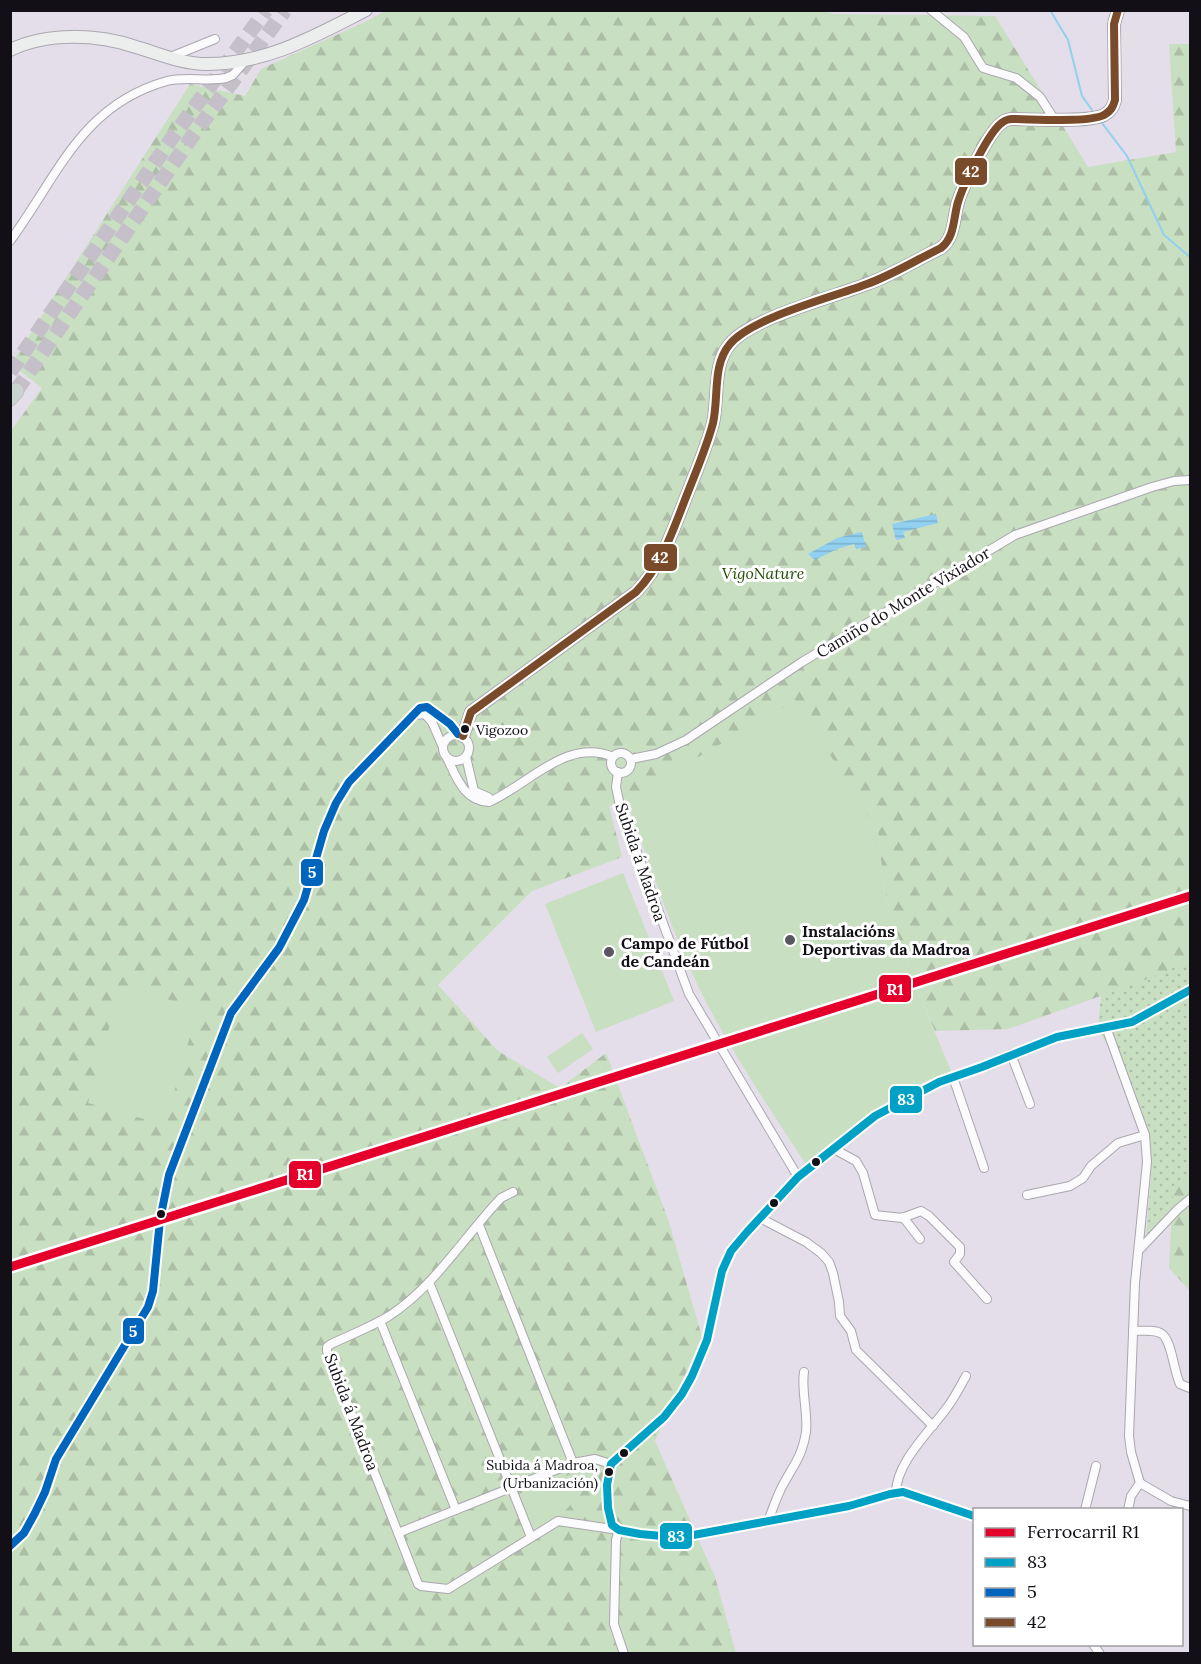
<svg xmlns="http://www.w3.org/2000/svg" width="1201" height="1664" font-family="Lora,serif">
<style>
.grass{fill:url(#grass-dots)}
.forest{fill:url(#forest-firs)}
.garden{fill:#c9dfc1}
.water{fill:url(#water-rules)}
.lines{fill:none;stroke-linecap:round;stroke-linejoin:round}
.stream{stroke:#91d0f0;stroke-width:2}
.highway-tunnel{stroke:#c4bfc9;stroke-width:15;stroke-dasharray:15 8;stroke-linecap:butt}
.street-casing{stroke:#aaa7af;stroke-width:10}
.secondary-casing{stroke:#aaa7af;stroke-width:14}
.highway-casing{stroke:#c1bec4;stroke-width:17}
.street{stroke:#fbfafc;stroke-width:8}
.secondary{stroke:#eceeee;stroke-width:12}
.highway{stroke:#c9d4d0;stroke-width:15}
.bus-1-casing{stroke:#fff;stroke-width:12}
.bus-2-casing{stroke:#fff;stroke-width:12}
.bus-3-casing{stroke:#fff;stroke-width:12}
.bus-1{stroke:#01a1c5;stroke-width:8}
.bus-2{stroke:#0065bd;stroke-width:8}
.bus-3{stroke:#7a4b2a;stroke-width:8}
.rail-1-casing{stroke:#fff;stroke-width:14}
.rail-1{stroke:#e4002b;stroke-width:9}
.bus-dot{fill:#120f16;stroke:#fff;stroke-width:2}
.poi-dot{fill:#5b5760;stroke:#fff;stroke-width:2}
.labels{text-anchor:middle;stroke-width:6;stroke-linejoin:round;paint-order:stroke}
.bus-label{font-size:14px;fill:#120f16;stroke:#fff;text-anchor:start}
.park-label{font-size:16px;font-style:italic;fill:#244e06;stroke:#fff}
.street-label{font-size:16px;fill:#120f16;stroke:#fff}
.poi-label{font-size:16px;font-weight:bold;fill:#120f16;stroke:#fff;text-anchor:start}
.line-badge{stroke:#fff;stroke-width:2}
.badge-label{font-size:16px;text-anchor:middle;font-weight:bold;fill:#fff}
</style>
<defs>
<pattern id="grass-dots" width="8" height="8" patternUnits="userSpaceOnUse" patternTransform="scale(1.5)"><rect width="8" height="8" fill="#c9dfc1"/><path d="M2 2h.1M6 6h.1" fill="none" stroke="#acbea5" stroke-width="1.8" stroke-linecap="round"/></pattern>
<pattern id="forest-firs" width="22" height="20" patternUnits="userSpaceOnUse" patternTransform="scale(1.5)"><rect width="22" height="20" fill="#c9dfc1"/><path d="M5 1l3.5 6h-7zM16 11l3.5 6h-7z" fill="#acbea5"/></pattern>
<pattern id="water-rules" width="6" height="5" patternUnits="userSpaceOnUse" patternTransform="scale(1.5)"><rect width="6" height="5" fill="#91d0f0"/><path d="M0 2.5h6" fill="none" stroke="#7cb1cd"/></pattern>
</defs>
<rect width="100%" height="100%" fill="#e3dee9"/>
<polygon class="grass" points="1190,961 1190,1200 1146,1236 1151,1178 1139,1110 1123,1071 1098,1029 1101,996"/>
<g class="forest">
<polygon points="817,10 835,14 995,16 1088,167 1176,152 1169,44 1190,44 1190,961 1140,982 1008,1029 935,1031 919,994 892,919 884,887 878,832 856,798 626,799 609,806 622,857 532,891 438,985 498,1051 560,1088 606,1053 668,1219 702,1337 655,1441 715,1577 736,1653 11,1654 10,432 42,388 11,364 190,84 245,96 261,69 365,22 385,11"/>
<polygon points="1190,1171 1190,1291 1169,1268 1173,1186"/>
</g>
<g class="garden">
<path d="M796,700L878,832L884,887L892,919L919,994L951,1071L903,1091L859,1121L805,1163C763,1098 718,1033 687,962C664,909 646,853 626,799Z"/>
<polygon points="623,873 674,1001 596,1032 545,904"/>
<polygon points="121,986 198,1008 165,1125 88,1103"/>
<polygon points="582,1033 593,1049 558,1073 547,1057"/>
<polygon points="589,1467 597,1468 601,1471 564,1512 537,1529 533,1530 519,1494"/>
</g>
<g class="water">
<polygon points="936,514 938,523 903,532 905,538 896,540 892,524"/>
<polygon points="862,532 866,547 856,549 854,544 837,549 815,560 808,554 837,538"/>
</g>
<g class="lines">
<g class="stream">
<polyline points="1050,10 1068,40 1082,96 1092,110"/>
<polyline points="1102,123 1127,156 1164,235 1190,257"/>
</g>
<g class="highway-tunnel">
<polyline points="10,372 174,135 266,10"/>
<polyline points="16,391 191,138 285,10"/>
</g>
<defs>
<g id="street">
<polyline points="931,10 964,37 983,68 1016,78 1040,97 1054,119"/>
<polyline points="168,58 215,39"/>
<path d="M10,241C58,176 81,105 167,81C186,76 207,82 226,78L233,75L246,60"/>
<polyline points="415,715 425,714 432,722 442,745"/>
<circle cx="456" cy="748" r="13"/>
<circle cx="621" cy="763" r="10"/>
<polyline points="466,757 474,791 488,797"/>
<path d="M447,758C457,778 464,801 489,802C528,785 567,737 613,757"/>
<polyline points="631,759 656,754 686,740 802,662 1015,535 1152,487 1174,481 1190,480"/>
<polyline points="618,772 616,787 620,806 689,994 798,1177"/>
<polyline points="1106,1027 1145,1135 1147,1162 1135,1283 1129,1436 1131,1452 1140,1483"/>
<polyline points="1011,1054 1030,1104"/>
<polyline points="953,1077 984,1168"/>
<polyline points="834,1149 856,1161 863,1173 875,1215 902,1218 921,1211 929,1216 960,1247 960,1254 954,1262 987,1299"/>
<path d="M513,1192L501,1198C464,1237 435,1286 389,1316C371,1327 350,1335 331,1344L327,1347V1351L418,1584L421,1586L448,1589L558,1521L619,1530L616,1540L614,1624L624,1654"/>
<polyline points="1027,1195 1070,1186 1083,1178 1091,1166 1118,1143 1145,1135"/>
<polyline points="903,1217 920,1239"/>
<polyline points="760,1218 806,1242 821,1253 829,1262 833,1273 839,1302 840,1316 851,1331 856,1350 933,1426"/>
<polyline points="479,1225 573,1463"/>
<polyline points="1139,1250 1178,1209 1190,1199"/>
<polyline points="429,1282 531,1537"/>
<polyline points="380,1321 456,1510"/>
<path d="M1133,1331C1142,1331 1155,1329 1162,1334C1172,1341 1174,1373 1180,1384L1190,1388"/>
<polyline points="1140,1483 1171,1501 1190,1506"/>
<path d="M896,1493C896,1463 929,1432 946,1409C954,1399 960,1387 966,1376"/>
<polyline points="1085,1510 1096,1466"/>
<polyline points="1128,1510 1131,1496 1140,1483"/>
<polyline points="974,1516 903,1492 890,1494 849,1506 688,1536 662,1536 640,1534 619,1530 612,1525 608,1508 607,1485 611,1464 664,1417 682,1394 692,1376 707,1340 722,1271 731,1251 747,1232 798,1177 875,1116 939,1082 982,1067 1057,1037 1132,1022 1190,990"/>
<path d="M768,1521C773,1509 777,1495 784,1483C795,1463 802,1456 806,1432C808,1412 801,1389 804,1372"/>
<polyline points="398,1533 573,1463 595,1459 611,1464"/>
<polyline points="10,1546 24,1533 35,1513 45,1492 56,1459 148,1307 153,1291 160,1220 169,1175 231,1013 279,948 304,900 324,831 336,803 349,782 420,708 427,707 450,724 458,734"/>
<polyline points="1093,1644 1100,1654"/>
</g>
<g id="secondary">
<path d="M10,50C48,32 97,34 136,47C160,54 182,64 207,64C266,64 315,36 366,10"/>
<path d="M463,736L471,712L636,592C663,564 674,527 688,492C697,469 707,446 713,423C719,397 712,365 730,344C751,318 833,297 867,284C892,275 916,260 941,248C955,237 953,219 958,202C963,186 989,130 1003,122C1005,120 1010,119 1012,119C1033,119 1088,123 1104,115C1111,111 1113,107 1115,100L1114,24L1118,10"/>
</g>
<polyline id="highway" points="10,398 16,391"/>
</defs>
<use href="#street" class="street-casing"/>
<use href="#secondary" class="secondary-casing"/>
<use href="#highway" class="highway-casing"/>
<use href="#street" class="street"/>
<use href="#secondary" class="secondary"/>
<use href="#highway" class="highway"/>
<defs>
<polyline id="bus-1" points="974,1516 903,1492 890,1494 849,1506 688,1536 662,1536 640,1534 619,1530 612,1525 608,1508 607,1485 611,1464 664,1417 682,1394 692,1376 707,1340 722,1271 731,1251 747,1232 798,1177 875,1116 939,1082 982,1067 1057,1037 1132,1022 1190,990"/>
<polyline id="bus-2" points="10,1546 24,1533 35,1513 45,1492 56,1459 148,1307 153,1291 160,1220 169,1175 231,1013 279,948 304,900 324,831 336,803 349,782 420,708 427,707 450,724 458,734"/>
<path id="bus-3" d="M463,736L471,712L636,592C663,564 674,527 688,492C697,469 707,446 713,423C719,397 712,365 730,344C751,318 833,297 867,284C892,275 916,260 941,248C955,237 953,219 958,202C963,186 989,130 1003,122C1005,120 1010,119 1012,119C1033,119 1088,123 1104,115C1111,111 1113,107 1115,100L1114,24L1118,10"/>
</defs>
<use href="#bus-1" class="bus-1-casing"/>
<use href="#bus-2" class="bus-2-casing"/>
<use href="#bus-3" class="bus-3-casing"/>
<use href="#bus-1" class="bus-1"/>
<use href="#bus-2" class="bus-2"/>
<use href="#bus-3" class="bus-3"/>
<defs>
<polyline id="rail-1" points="10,1267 1190,896"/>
</defs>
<use href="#rail-1" class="rail-1-casing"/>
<use href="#rail-1" class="rail-1"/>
</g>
<g class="bus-dot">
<circle cx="465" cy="729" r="5"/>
<circle cx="816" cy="1162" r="5"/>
<circle cx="774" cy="1203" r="5"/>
<circle cx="161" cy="1214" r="5"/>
<circle cx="624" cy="1453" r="5"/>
<circle cx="609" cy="1472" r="5"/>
</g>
<g class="poi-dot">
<circle cx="790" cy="940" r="6"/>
<circle cx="609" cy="952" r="6"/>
</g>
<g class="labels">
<g class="bus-label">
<text x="476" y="735">Vigozoo</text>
<text x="598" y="1470" text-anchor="end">Subida á Madroa,<tspan x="598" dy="18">(Urbanización)</tspan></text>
</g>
<g class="park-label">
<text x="763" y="579">VigoNature</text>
</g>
<g class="street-label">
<text transform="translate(903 602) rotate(-31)" y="6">Camiño do Monte Vixiador</text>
<text transform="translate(641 862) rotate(71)" y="6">Subida á Madroa</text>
<text transform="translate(352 1412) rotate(69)" y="6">Subida á Madroa</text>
</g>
<g class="poi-label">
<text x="802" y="937">Instalacións<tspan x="802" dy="18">Deportivas da Madroa</tspan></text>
<text x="621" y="949">Campo de Fútbol<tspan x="621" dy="18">de Candeán</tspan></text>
</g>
</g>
<g class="line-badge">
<rect x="954" y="157" width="34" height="29" rx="6" fill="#7a4b2a"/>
<rect x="643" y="543" width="35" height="29" rx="6" fill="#7a4b2a"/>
<rect x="300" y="858" width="24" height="29" rx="6" fill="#0065bd"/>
<rect x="878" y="974" width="34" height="29" rx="6" fill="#e4002b"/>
<rect x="889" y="1085" width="34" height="29" rx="6" fill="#01a1c5"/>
<rect x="288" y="1160" width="34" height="29" rx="6" fill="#e4002b"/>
<rect x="122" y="1317" width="23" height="28" rx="6" fill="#0065bd"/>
<rect x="659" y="1522" width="34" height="28" rx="6" fill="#01a1c5"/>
</g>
<g class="badge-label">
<text x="971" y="177">42</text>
<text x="660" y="563">42</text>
<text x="312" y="878">5</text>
<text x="895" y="995">R1</text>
<text x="906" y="1105">83</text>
<text x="305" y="1180">R1</text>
<text x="133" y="1337">5</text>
<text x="676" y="1542">83</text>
</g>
<rect width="1201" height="1664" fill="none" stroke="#120f16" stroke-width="24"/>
<rect x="973" y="1508" width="210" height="138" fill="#ffffff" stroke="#a09fa2" stroke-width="1.5"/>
<rect x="985" y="1528" width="30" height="9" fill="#e4002b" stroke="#a09fa2" stroke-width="1.5"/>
<text x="1027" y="1538" font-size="18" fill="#120f16">Ferrocarril R1</text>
<rect x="985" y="1558" width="30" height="9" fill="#01a1c5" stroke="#a09fa2" stroke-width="1.5"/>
<text x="1027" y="1568" font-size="18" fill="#120f16">83</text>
<rect x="985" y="1588" width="30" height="9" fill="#0065bd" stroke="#a09fa2" stroke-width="1.5"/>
<text x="1027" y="1598" font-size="18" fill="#120f16">5</text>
<rect x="985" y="1618" width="30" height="9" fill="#7a4b2a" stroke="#a09fa2" stroke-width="1.5"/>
<text x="1027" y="1628" font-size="18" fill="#120f16">42</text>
</svg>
